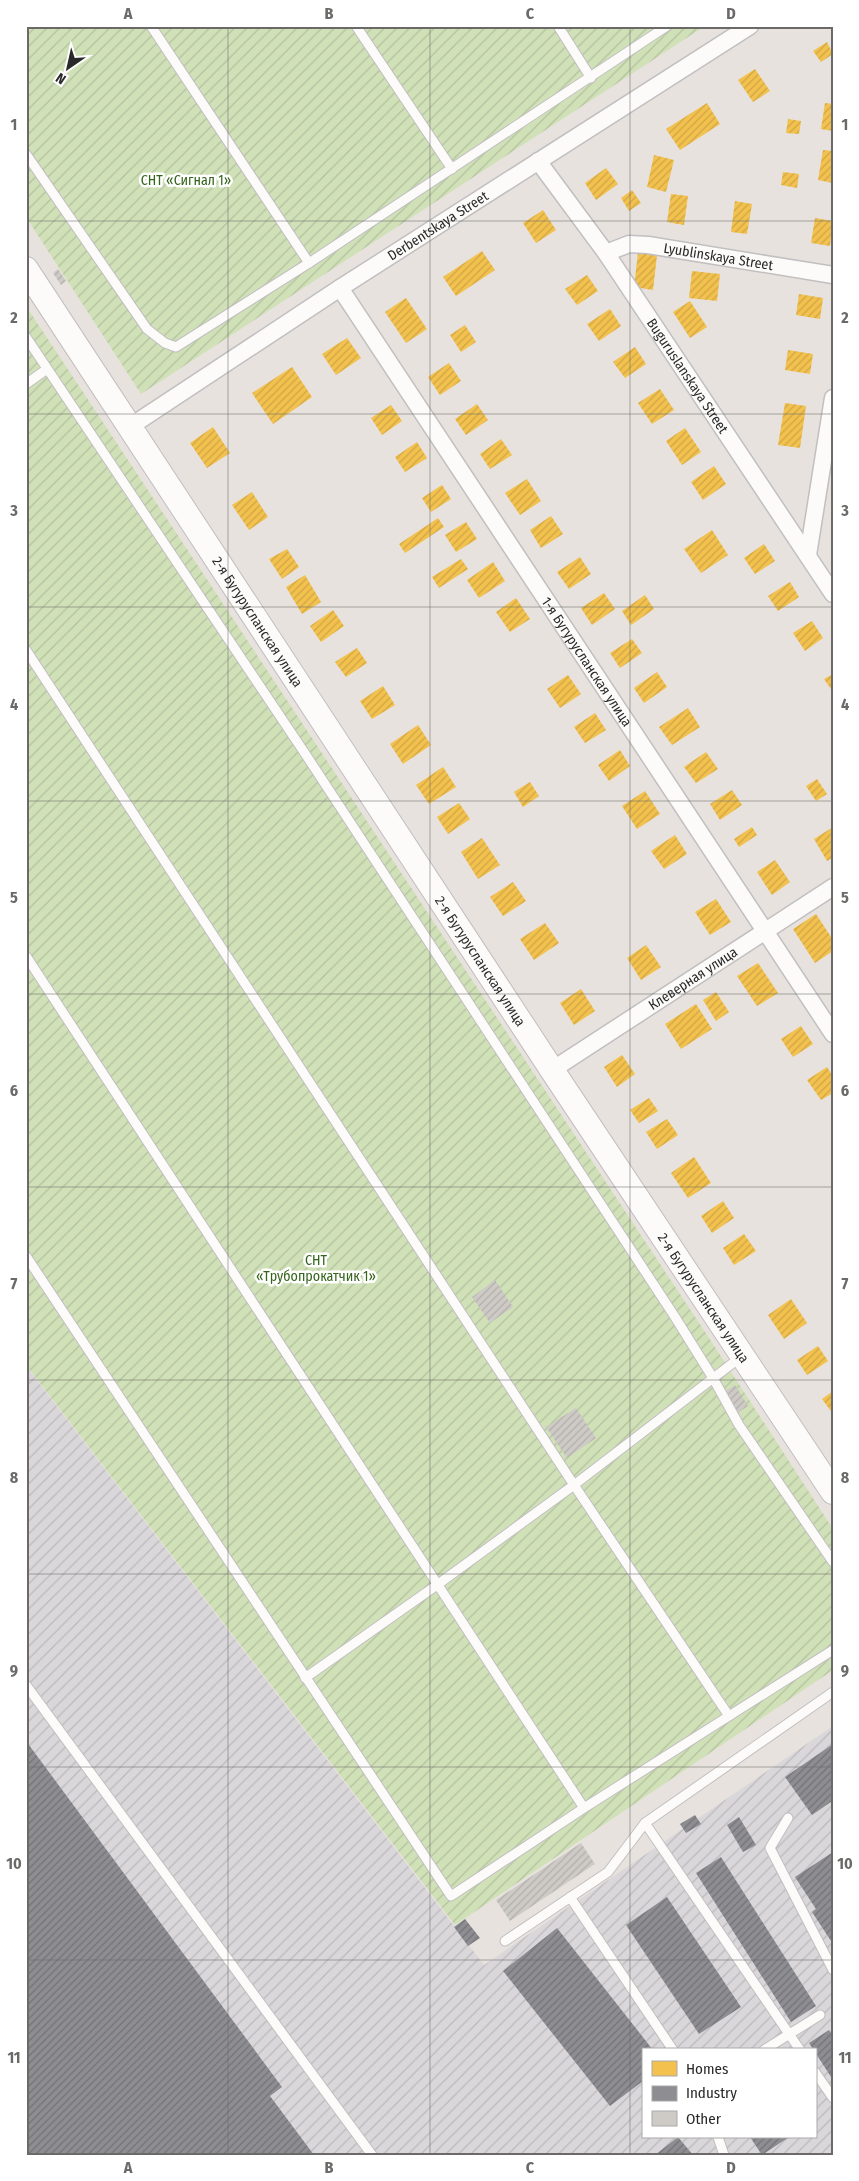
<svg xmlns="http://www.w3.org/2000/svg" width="859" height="2181" font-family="'Fira Sans Condensed',sans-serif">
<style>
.industrial{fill:url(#industrial-furrows);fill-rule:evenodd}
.garden{fill:url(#garden-furrows)}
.homes{fill:url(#homes-hatch)}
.industry{fill:url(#industry-hatch)}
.building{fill:url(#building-hatch)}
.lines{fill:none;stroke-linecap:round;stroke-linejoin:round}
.lane-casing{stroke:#c1bfc0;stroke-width:11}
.street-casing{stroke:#c1bfc0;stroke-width:19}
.secondary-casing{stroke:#c1bfc0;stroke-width:26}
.lane{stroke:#fcfbfa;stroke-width:9}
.street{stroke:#fcfbfa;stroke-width:16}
.secondary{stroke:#fcfbfa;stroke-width:24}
.grid{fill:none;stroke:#6c6a68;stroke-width:1;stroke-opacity:0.55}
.labels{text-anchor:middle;stroke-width:5;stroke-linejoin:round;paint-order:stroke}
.park-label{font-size:14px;fill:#35641b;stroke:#fff}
.street-label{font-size:14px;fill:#292929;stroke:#fff}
.neatline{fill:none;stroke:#6c6a68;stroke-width:2}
.grid-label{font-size:16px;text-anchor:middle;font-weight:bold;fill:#6c6a68}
</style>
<defs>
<pattern id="industrial-furrows" width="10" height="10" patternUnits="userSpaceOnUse" patternTransform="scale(1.25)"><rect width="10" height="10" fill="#dad7da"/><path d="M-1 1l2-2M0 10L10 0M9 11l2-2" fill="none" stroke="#bbb9bb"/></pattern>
<pattern id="garden-furrows" width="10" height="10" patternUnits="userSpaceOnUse" patternTransform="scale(1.25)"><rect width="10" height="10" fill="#d0e1b8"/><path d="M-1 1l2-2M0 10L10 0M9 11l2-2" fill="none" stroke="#b3c19e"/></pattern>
<pattern id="homes-hatch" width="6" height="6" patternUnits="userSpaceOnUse" patternTransform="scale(1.25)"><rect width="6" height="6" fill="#f2c14e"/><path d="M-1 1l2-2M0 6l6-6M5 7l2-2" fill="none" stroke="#d0a644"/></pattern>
<pattern id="industry-hatch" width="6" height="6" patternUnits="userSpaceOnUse" patternTransform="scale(1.25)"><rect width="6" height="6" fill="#8d8d92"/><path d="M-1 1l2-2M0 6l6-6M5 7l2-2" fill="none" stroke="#737377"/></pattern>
<pattern id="building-hatch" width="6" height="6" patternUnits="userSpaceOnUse" patternTransform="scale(1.25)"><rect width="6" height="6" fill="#cecbc7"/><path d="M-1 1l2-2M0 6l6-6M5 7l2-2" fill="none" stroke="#b1aeab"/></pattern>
</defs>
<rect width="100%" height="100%" fill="#e8e2de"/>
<path class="industrial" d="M26,1366L484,1965L833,1726V2155H26ZM643,2050H815V2137H643Z"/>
<g class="garden">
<polygon points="26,26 705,26 141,394 26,217"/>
<polygon points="26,306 711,1341 833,1529 833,1670 455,1925 26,1365"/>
</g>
<g class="homes">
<polygon points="827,42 833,54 821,62 813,51"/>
<polygon points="755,69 770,91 753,102 738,80"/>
<polygon points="707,103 720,124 680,150 666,129"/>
<polygon points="825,103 833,104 833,131 821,129"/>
<polygon points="788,119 801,121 799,134 786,133"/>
<polygon points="823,150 833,151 833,183 818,180"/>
<polygon points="654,155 674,160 666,192 647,187"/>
<polygon points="606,168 618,184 596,200 585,183"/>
<polygon points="783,172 799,174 797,188 781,185"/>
<polygon points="632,190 641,203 629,211 621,198"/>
<polygon points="671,194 688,196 684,225 667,222"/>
<polygon points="735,201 752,204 747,234 731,232"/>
<polygon points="543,210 556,230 536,243 523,223"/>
<polygon points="815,218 833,221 830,246 811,243"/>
<polygon points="482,251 495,270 456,296 443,277"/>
<polygon points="638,253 657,255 653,290 634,287"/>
<polygon points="692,271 720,274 717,301 689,298"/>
<polygon points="587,275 598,291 577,305 565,289"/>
<polygon points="799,294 823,298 820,319 796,315"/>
<polygon points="406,298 427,329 406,343 385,312"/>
<polygon points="690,301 707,327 690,338 673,312"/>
<polygon points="610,309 621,326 599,341 587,324"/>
<polygon points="465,325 476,342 461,352 450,335"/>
<polygon points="347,338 361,358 336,375 322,354"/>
<polygon points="635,347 646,364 625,378 613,362"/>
<polygon points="788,350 813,354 810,374 785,370"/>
<polygon points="449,363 461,381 440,395 428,377"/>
<polygon points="292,367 312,397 273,424 252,393"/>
<polygon points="660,389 674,410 652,424 638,403"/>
<polygon points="785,403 806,406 800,448 778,445"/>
<polygon points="477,404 488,420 466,435 455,419"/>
<polygon points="391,405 402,421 382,435 371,418"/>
<polygon points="213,427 230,453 207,468 190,443"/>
<polygon points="685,428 701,452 682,465 666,441"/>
<polygon points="501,439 512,455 490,469 480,454"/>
<polygon points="417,442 427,458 405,472 395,457"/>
<polygon points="714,466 726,484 703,500 691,482"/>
<polygon points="527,479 541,501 520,515 505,493"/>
<polygon points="442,485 451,499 431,512 422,498"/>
<polygon points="252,492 268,517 249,530 232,505"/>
<polygon points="551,516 563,534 541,548 530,530"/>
<polygon points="438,518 444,527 405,553 399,544"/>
<polygon points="466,522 477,539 456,552 445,535"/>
<polygon points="712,530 728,555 701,573 684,549"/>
<polygon points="764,544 775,561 755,574 744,558"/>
<polygon points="287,549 299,567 282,579 269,559"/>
<polygon points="580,557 591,574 569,589 557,572"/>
<polygon points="461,559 468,569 439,588 432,577"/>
<polygon points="493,562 505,581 479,598 467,580"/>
<polygon points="305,575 321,602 302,614 286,587"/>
<polygon points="790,582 799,597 778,611 768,596"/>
<polygon points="604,593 615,609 592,625 581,608"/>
<polygon points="645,595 654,609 631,625 622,611"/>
<polygon points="516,598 530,619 510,632 496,612"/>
<polygon points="333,610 344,626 321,642 310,626"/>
<polygon points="812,621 823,638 805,651 793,633"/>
<polygon points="632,639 642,653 620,668 610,653"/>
<polygon points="357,648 367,663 346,677 335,662"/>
<polygon points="657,672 667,687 644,703 634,688"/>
<polygon points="833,674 833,692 824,679"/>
<polygon points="568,675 581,694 560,708 547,689"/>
<polygon points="383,686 395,705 372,719 360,701"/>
<polygon points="688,708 700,727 672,745 659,727"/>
<polygon points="595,713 606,730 585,743 574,727"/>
<polygon points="418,725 431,745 403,764 390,744"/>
<polygon points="620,750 630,766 609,781 598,765"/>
<polygon points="706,752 718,769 696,783 684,767"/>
<polygon points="443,767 456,787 429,804 416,785"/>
<polygon points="817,779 827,794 816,801 806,786"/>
<polygon points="530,782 539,796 523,807 514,792"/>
<polygon points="732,790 742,805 720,820 710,804"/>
<polygon points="645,791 660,814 637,829 622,806"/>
<polygon points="459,803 470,819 448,834 437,817"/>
<polygon points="752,827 757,835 739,847 734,839"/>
<polygon points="833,827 833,858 827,861 814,839"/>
<polygon points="675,835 687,854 664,869 651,851"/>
<polygon points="482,838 500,865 478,879 461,852"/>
<polygon points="775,860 790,882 772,895 757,872"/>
<polygon points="513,882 526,901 503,916 490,897"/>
<polygon points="716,899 731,922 710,935 695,912"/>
<polygon points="816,914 833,940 833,951 815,963 793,929"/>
<polygon points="545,923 559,943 534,960 520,939"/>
<polygon points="646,945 661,967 641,980 627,958"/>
<polygon points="758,963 778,993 757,1006 737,976"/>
<polygon points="581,989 595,1011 574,1025 560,1003"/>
<polygon points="716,992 729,1012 716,1021 703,1000"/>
<polygon points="696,1004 712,1029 681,1049 665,1024"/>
<polygon points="801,1026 813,1044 793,1057 781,1039"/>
<polygon points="622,1055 635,1074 617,1087 604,1067"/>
<polygon points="827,1067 833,1076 833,1093 821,1100 807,1080"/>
<polygon points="649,1098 658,1111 639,1123 630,1110"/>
<polygon points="667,1119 678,1135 657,1149 646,1132"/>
<polygon points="694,1157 711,1183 688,1198 671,1173"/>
<polygon points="723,1201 734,1218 712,1233 701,1216"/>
<polygon points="744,1234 756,1251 734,1265 723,1248"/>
<polygon points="791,1299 807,1323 784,1339 768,1315"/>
<polygon points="818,1346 828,1361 807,1375 797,1360"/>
<polygon points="833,1391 833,1414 822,1399"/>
</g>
<g class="industry">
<polygon points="26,1741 282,2087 270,2096 314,2155 26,2155"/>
<polygon points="833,1744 833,1805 831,1802 812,1815 785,1777"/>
<polygon points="695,1815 701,1824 686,1833 680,1824"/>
<polygon points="739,1817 756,1845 743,1852 727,1825"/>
<polygon points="833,1852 833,1944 812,1912 816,1909 795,1877"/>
<polygon points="721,1857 816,2006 791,2022 696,1873"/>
<polygon points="667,1897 741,2007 699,2034 626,1925"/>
<polygon points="465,1919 480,1938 468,1946 454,1927"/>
<polygon points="557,1928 653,2050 643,2050 643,2081 610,2106 503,1971"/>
<polygon points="829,2030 833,2036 833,2080 809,2043"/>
<polygon points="678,2137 693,2155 655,2155"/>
<polygon points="750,2137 789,2137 762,2155"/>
</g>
<g class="building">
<polygon points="58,269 66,281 61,285 53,273"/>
<polygon points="495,1280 513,1307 490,1323 472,1297"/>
<polygon points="735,1385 748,1406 737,1413 724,1392"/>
<polygon points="576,1408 596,1438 567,1458 546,1427"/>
<polygon points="581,1843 595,1864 510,1921 496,1900"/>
</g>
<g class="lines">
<defs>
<g id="lane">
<polyline points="151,26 309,263"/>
<polyline points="356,26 452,169"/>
<polyline points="558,26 591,78"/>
<polyline points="26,154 147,329 165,343 176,347 309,263 667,26"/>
<polyline points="26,337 306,755 675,1317 713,1378 739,1425 833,1562"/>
<polyline points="26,384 47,369"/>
<polyline points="26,650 574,1485 729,1716"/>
<polyline points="26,956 584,1808"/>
<polyline points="26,1256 451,1896 584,1808 833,1650"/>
<polyline points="305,1678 437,1585 574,1485 742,1356"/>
<polyline points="26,1685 372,2155"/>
<polyline points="788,1818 770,1848 833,1970"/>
<polyline points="645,1823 800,2050"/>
<polyline points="570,1897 673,2050"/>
<polyline points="505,1941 608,1872 645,1823 833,1692"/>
<polyline points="764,2050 820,2015"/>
<polyline points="815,2072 833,2098"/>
<polyline points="718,2137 724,2155"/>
</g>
<g id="street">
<path id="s1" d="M538,161L606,253L833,594"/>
<path id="s2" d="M606,253L629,244L648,245L833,275"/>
<path id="s3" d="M340,288L833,1034"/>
<path id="s4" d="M128,428L340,288L750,26"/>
<polyline points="808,555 833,398"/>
<path id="s5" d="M552,1070L833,887"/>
</g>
<g id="secondary">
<path id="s6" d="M26,269L552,1070L833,1492"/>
</g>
</defs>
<use href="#lane" class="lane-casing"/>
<use href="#street" class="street-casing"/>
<use href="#secondary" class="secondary-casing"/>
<use href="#lane" class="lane"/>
<use href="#street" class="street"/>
<use href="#secondary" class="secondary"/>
</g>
<path class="grid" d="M228,26V2155M430,26V2155M630,26V2155M26,221H833M26,414H833M26,607H833M26,801H833M26,994H833M26,1187H833M26,1380H833M26,1574H833M26,1767H833M26,1960H833"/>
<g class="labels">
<g class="park-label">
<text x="186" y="185">СНТ «Сигнал 1»</text>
<text x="316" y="1265">СНТ<tspan x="316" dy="16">«Трубопрокатчик 1»</tspan></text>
</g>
<g class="street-label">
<text dy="5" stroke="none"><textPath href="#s4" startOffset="370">Derbentskaya Street</textPath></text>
<text dy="5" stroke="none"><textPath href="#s2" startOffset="115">Lyublinskaya Street</textPath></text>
<text dy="5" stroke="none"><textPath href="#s1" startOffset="262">Buguruslanskaya Street</textPath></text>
<text dy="5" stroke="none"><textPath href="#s6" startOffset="422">2-я Бугурусланская улица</textPath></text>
<text dy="5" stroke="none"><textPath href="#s3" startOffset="448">1-я Бугурусланская улица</textPath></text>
<text dy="5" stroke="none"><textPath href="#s6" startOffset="828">2-я Бугурусланская улица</textPath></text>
<text dy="5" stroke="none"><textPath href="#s5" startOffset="168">Клеверная улица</textPath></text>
<text dy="5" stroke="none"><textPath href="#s6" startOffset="1232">2-я Бугурусланская улица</textPath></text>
</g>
</g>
<rect width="859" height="2181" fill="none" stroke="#ffffff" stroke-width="55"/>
<rect x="642" y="2048" width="175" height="90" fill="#ffffff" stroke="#a9a9a9"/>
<rect x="652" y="2061" width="25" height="15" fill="#f2c14e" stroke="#a9a9a9"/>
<text x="686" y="2074" font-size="15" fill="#292929">Homes</text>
<rect x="652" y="2086" width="25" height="15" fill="#8d8d92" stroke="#a9a9a9"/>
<text x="686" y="2098" font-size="15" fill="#292929">Industry</text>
<rect x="652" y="2111" width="25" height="15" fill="#cecbc7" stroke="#a9a9a9"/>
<text x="686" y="2124" font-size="15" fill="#292929">Other</text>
<g transform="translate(68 68) rotate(214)" stroke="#ffffff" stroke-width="4" paint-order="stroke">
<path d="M0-4L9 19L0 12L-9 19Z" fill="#292929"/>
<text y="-8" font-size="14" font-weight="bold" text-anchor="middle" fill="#292929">N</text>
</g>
<rect x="28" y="28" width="804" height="2126" class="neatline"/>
<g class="grid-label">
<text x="128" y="19">A</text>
<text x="329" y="19">B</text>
<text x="530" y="19">C</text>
<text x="731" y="19">D</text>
<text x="14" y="130">1</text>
<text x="845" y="130">1</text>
<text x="14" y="323">2</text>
<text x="845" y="323">2</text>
<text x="14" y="516">3</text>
<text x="845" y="516">3</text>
<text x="14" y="710">4</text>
<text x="845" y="710">4</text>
<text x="14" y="903">5</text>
<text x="845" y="903">5</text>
<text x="14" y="1096">6</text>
<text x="845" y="1096">6</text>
<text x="14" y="1289">7</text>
<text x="845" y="1289">7</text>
<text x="14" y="1483">8</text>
<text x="845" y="1483">8</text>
<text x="14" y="1676">9</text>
<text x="845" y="1676">9</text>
<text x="14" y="1869">10</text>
<text x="845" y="1869">10</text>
<text x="14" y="2063">11</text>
<text x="845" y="2063">11</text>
<text x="128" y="2173">A</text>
<text x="329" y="2173">B</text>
<text x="530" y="2173">C</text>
<text x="731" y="2173">D</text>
</g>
</svg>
